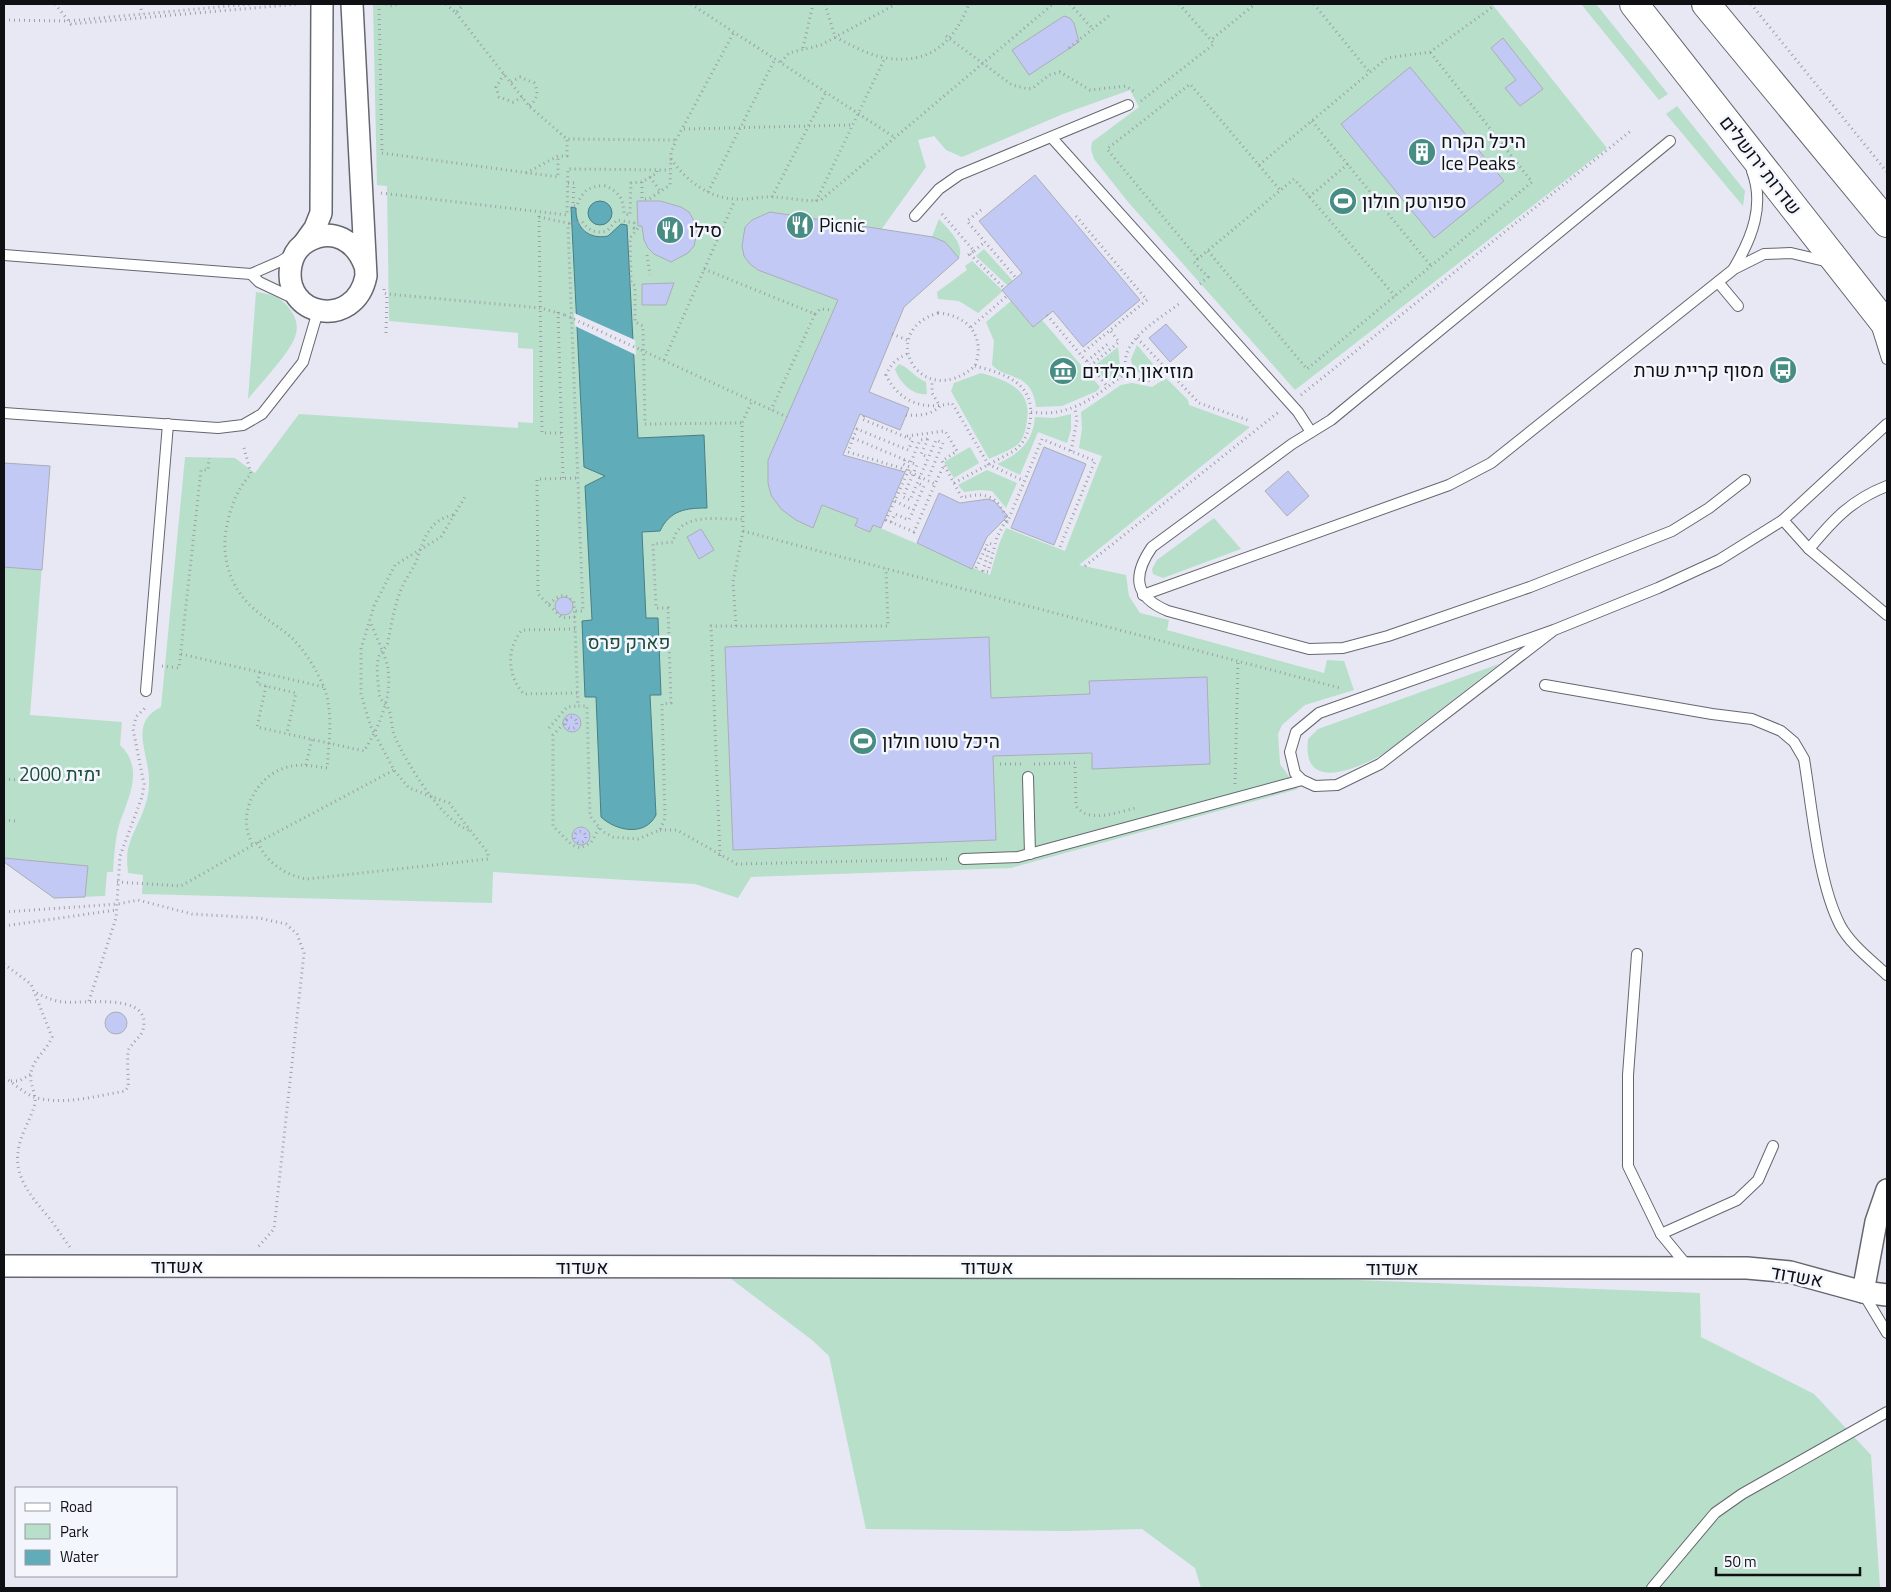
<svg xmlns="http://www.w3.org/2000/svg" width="1891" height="1592" font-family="'Titillium Web',Heebo,sans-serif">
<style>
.green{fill:#b7dfca}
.water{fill:#60adb9;stroke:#487e87}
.pier{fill:#e7e8f3}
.building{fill:#c2c9f5;stroke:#acadb7}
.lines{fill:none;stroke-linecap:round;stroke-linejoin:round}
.service-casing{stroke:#65676f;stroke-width:12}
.minor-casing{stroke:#65676f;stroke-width:24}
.secondary-casing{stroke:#65676f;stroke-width:30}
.path{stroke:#9e9fa8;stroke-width:3;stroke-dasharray:1 4;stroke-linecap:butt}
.service{stroke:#fff;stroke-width:10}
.minor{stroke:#fff;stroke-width:21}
.secondary{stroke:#fff;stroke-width:28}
.path-bridge{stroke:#9e9fa8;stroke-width:3;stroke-dasharray:1 4;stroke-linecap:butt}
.labels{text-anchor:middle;stroke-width:5;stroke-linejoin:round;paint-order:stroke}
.poi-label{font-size:19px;fill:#0f1013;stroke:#f4f6fe;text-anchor:start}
.street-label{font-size:19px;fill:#0f1013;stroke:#f4f6fe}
.park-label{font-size:19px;fill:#1b4d38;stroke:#f4f6fe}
</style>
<rect width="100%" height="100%" fill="#e7e8f3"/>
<g class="green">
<path d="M373,4H1492L1607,148L1295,390L1128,202L1094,159L1091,149L1092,142L1139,107L1130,90L1063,114L962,157L946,150L934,136L918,140L926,167L881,230L932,237L939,219C948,229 965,244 959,258L932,238L823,504L858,519L855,527L870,532L873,525L990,575L999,544L1006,528L1065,551L1102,456L1079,448L1082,429L1081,412L1121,385L1132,383L1152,387L1166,378L1188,400L1189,405L1250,427L1079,565L1126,575L1129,596L1140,613L1169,620L1167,630L1324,673L1327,660L1344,661L1354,690L1305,705L1282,725L1278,734L1280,764L1298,789L1011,868L751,877L738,898L695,884L493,872L492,903L142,894L143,875L128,873C127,863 126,852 130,842C138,821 150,804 149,780C149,753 128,723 161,707L185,457L235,458L255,473L299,414L518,428V422L533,423V349L518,348V333L389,321L387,186L377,185Z"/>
<polygon points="1581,4 1596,4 1668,94 1659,100"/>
<polygon points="1677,106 1745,191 1743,206 1666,114"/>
<polygon points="984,249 1013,281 1007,285 976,256"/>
<polygon points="972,261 1003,291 978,313 959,301 938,299 937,292 967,270 965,266"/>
<path d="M256,292C270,294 280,296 289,308C296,317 299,326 295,337C289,354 260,384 248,399Z"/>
<path d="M1011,301L1033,327L1042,320L1100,387L1097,391L1062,406L1036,407C1032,371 1005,380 992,365L994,341L986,322Z"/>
<path d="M1137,345L1159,371C1147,378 1133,375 1131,359Z"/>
<polygon points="1118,347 1121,375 1114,380 1106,380 1094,366"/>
<path d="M899,364C909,367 914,377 926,382L927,394C913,396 899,382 895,369Z"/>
<path d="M981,373C1006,380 1032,389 1027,420C1026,427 1025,435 1020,442C1013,450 999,454 989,459L951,391L954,383Z"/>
<path d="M1071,414V430L1067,443L1038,432L1020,475L997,464C1019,454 1033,442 1035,417L1054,418Z"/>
<polygon points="970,447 979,463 954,478 944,462"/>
<path d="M4,463L50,466L30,715L122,722L120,745C145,769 128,798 119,825C115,840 114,857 113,872H107L105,896L54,898L4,862Z"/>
<polygon points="987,470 1017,483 1006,508 992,491 980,490 964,492 958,485"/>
<polygon points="1214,518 1241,549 1163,578 1153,574 1152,569 1157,560"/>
<path d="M1499,664C1473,684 1447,705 1420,725C1406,736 1391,750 1374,759C1346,773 1302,788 1308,739L1318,729Z"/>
<polygon points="730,1278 1303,1278 1700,1293 1701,1337 1814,1394 1871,1455 1880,1588 1201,1588 1195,1568 1142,1529 1065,1531 866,1529 829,1356 812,1340"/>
</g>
<g class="water">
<circle cx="600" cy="213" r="12"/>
<path d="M571,207L576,208C575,228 589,240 608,236L621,224L627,225L638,438L704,435L707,508C686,508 670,510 660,531L642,532L646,618H658L661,695H650L656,815C645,837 616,831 601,817L596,697H585L582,621L592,620L585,486L605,476L584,467Z"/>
</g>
<polygon class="pier" points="574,313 635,340 636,355 575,326"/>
<g class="building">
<polygon points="1064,16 1070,18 1074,23 1079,42 1029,75 1012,50"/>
<polygon points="1503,38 1543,89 1520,106 1505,88 1516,80 1491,48"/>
<polygon points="1410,67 1504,181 1434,238 1341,124"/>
<polygon points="1035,175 1140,300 1083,347 1053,311 1033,327 1002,290 1022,273 979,221"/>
<polygon points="637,201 660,201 681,207 689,212 698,228 694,246 688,253 671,262 654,254 648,248 644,240 642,226 638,226"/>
<polygon points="770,212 933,237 945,242 959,258 904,307 869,392 909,408 900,430 860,414 843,455 905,472 881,528 873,525 870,532 855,526 858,519 822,505 813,528 796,520 781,509 771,495 768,483 768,460 838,300 758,270 750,264 744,256 742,246 745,227 752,220"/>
<polygon points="674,283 666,305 642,305 642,284"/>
<polygon points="1166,324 1187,347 1170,362 1149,338"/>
<polygon points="1044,447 1086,464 1054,545 1011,528"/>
<polygon points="4,463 50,466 42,570 4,567"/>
<polygon points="1288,471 1309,496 1287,516 1265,491"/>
<polygon points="939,493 960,503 988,499 994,501 1008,516 987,537 972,569 917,543"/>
<polygon points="701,529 714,550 699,559 687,537"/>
<circle cx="564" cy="606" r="9"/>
<polygon points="989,637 991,698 1090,694 1089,681 1207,677 1210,764 1092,769 1092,753 993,756 996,840 733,850 725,647"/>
<circle cx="572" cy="723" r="9"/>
<circle cx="581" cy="836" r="9"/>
<polygon points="4,858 88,866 85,897 54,898 4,862"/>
<circle cx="116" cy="1023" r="11"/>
</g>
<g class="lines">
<defs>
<g id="service">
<polyline points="1052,138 1298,412 1311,432"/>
<path d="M1670,141L1331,420L1292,444L1152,547C1132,576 1134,597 1168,611L1309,649L1343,648L1388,636L1530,587L1672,531L1709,508L1745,480"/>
<polyline points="915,216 939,189 959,175 1128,105"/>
<polyline points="4,255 251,274 281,261 292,254"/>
<path d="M1734,268C1752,238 1765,205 1752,171"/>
<polyline points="251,274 259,282 295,299"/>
<polyline points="1718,282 1738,306"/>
<polyline points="1877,327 1887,359"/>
<polyline points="4,413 218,428 243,425 262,414 303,362 318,311"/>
<polyline points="1887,424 1783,520 1809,549 1887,615"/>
<path d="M1809,549C1833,520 1851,500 1887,486"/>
<polyline points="1143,595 1449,485 1491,463 1734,269 1764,254 1791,253 1829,262"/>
<polyline points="1554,630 1380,764 1337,785 1315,786 1302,780 1295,773 1290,752 1296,732 1319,713 1554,630 1658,588 1719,560 1783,520"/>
<path d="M1545,685L1712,714L1752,719L1781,731L1794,742L1804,759C1812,807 1818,882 1840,925C1850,944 1871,960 1887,975"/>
<polyline points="146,691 168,424"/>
<polyline points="1028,777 1030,854"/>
<polyline points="964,859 1018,857 1302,780"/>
<polyline points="1637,954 1628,1075 1628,1166 1661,1234 1689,1268"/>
<polyline points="1661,1234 1737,1200 1758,1180 1773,1146"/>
<polyline points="1863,1293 1887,1333"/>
<polyline points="1652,1588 1715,1513 1742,1494 1887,1412"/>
</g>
<g id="minor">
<path d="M352,4L366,276C355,331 281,317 291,265C293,255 299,246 308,241C333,227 356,241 365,266"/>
<polyline points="305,242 315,228 321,213 322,4"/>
<polyline points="4,1266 1747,1268 1790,1272 1863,1292 1876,1222 1887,1190"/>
<polyline points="1863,1292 1887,1295"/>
</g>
<g id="secondary">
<polyline points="1634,4 1887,326"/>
<polyline points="1706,4 1887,223"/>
</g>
</defs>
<use href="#service" class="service-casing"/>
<use href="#minor" class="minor-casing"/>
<use href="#secondary" class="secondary-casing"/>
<g class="path">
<polyline points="55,4 71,24 299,4"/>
<polyline points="140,4 142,14"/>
<polyline points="379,4 382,153"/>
<polyline points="386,4 390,6 399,4"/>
<polyline points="446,4 456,13 464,4"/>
<polyline points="691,4 894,137"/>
<path d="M825,4L835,37C851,45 868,55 886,58C930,65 954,42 969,4"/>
<polyline points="1070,4 1093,29"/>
<polyline points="1179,4 1211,40"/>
<polyline points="1314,4 1370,73"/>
<polyline points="1751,4 1887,172"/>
<polyline points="456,13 529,106 567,139 676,140"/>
<polyline points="4,20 68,21 251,4"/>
<polyline points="946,36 1012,85 1028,89 1033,88 1049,75 1060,72 1090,90 1126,86 1135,92"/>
<polyline points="803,48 813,4"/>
<polyline points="1069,48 1110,15"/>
<polyline points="781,62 789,53 821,45 896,4"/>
<polyline points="504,74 496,87 499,97 513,102 523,97"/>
<path d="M511,82L520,77L534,83C539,92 537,100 529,106"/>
<polyline points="1141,101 1214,44 1211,40 1255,4"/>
<polyline points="1312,121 1431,266"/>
<polyline points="684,129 853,125"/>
<polyline points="382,153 558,177 558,156"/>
<path d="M671,159C686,180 709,199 737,199C749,200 762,196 775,197C790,198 806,202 821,200L1053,4"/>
<polyline points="1259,165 1387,58 1430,52 1494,6"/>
<polyline points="526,173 558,156 567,156 567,139"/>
<polyline points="650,177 661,192"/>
<polyline points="642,182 642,199 649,199 670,185 671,153 676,140 734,32"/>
<path d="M568,183H574L573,206H577C581,192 590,185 605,186C619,191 624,200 624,214L630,215L631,183L642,182L657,173V170"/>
<polyline points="708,192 775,59"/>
<polyline points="381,193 567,215 568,169 670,170"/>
<polyline points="772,197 826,92"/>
<polyline points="1309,197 1348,164"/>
<polyline points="816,201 885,58"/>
<polyline points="981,210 967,221 1016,278"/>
<polyline points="942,214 974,251 965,257"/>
<polyline points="539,216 542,433 562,433"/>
<polyline points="1076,216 1147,300 1081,354"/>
<path d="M539,217L572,224L582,221C588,230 595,234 607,231L617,220L634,223V228H638L630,238L631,282L635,286V322L643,326L645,424L742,423"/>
<polyline points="570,223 568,227 583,611 575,611"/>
<polyline points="974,251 985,242"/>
<polyline points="1208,251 1307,369 1532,182 1430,52"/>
<polyline points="970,254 1004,288"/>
<polyline points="647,255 650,275"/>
<polyline points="1198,259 1107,149 1190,84 1280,190"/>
<polyline points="704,269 815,314 771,410"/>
<polyline points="1200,284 1208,277 1194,262 1294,179 1395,296"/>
<polyline points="384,289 384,293 387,294 541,308 565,315"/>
<polyline points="558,312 563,479"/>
<path d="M938,313C968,315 986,337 975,366C921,413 875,332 938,313Z"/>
<polyline points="815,314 820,309 833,310"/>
<polyline points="1047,315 1108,387"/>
<polyline points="971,327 1007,296"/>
<polyline points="386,333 387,294"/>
<polyline points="892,334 907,340"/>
<polyline points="1137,338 1199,403 1250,421"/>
<polyline points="641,350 787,417"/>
<path d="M907,354C896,359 891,364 886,375C899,402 924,411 952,403L988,464L1024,481"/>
<polyline points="664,360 735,200"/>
<polyline points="1087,361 1109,343"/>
<polyline points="1090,366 1119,342 1110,330"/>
<path d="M1166,370C1155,384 1141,384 1127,372C1116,342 1160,319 1180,303"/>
<polyline points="1301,395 1632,130"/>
<path d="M1031,412C1072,418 1097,395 1127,372"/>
<path d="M906,415C918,416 932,415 940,406L932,393V380"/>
<polyline points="864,416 862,419 913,440 908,450 857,429 853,438 917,465 903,497 910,500 936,440 943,443 929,476"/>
<path d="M907,436L945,431L957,451L942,461L962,498C986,490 1001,498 1007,522"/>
<polyline points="853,438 848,452 901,468"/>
<polyline points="928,439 921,454 928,457"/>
<path d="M244,448L251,474C237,489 231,506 227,525C220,555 230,588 253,608C265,619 280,627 292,638C305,651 316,669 323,685C334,710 329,742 327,768C313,766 298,763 284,768C254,779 236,816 253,845"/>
<polyline points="1071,451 1077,420 1075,408"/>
<polyline points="905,460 903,464 910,467 886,520 914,532 935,484"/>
<polyline points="911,462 920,440 928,439"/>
<path d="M954,483L1014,451C1024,443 1028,434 1030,422C1036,384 1007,374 975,366"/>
<polyline points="895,501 913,510"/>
<path d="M453,515C429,520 424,539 417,559C414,568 408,575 404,583C395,602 392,621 388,641C388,646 383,649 380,654C375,664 378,681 379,692C379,700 384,701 388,708C392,715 391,728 395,737C406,762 443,823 469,830"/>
<polyline points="891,522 895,514 909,520 924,486 917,483"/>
<polyline points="1007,523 1042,439 1095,461 1060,547"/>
<polyline points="743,531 1340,688"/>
<polyline points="985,549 989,550 983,571 988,572 997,537 1006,520"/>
<polyline points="1085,566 1280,411"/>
<polyline points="976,568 988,543 995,545"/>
<path d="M549,604L556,598L564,595L574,601L578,706H587L590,816L602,831L613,837L638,839L660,830L665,818L662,704L671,703L668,608H656L653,544L673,542C679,511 718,520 743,519"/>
<polyline points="575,617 562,618 538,594 537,479 578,478"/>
<polyline points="736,626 733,582 743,531 742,423 752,401"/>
<path d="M575,629L522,630C506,649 507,676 524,694L577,693"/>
<polyline points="181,654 324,687"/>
<polyline points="162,666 179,668 201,470 208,470 209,458"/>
<polyline points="260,672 257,684 296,693 287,733"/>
<path d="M266,686L257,727L364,751C379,727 392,698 388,669C386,656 375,634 370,621"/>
<circle cx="571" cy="723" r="5.5"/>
<polyline points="567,720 553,735 553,826 572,845 580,848 591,843 599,828"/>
<polyline points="549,728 567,707 578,706"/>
<polyline points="1000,764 1022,764"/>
<path d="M1034,764L1075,763L1076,806C1089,824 1117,812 1136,808"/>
<polyline points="306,765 312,739"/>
<polyline points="4,779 18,780"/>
<polyline points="1235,784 1238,662"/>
<polyline points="4,820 15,821"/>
<polyline points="660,830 677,830 737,864 951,859"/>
<circle cx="580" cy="837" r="5.5"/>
<path d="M258,842C265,862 287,876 307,879L488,859V853L449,803L409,788L394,770L370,725L361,694V649L374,606L395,565L441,537L466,495"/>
<polyline points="720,856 711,626 888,626 886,568"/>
<polyline points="117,882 181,886 253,845 394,770"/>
<polyline points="4,912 118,904 138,900 192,914 259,918 286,924 297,934 304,953 274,1229 258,1247"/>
<polyline points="4,926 116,910"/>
<path d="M4,964L31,984L52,1037C47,1050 33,1059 31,1073C29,1085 38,1095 34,1107C30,1120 22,1132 19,1146C12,1177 32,1197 50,1219C57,1228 63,1238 70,1247"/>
<polyline points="89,1001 116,918 120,856 142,797 144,784 133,729 136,717 147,706"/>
<path d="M4,1078C15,1083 25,1095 37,1098C65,1105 97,1096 125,1091L128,1087C129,1079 126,1054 129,1049C135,1039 144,1036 144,1023C144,993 84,1004 64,1002C53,1001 44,997 35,992"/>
<polyline points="11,1081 19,1081 31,1074"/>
</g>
<use href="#service" class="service"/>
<use href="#minor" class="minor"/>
<use href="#secondary" class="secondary"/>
<g class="path-bridge">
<polyline points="565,315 641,350"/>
<polyline points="901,468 935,484 944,465"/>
</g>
</g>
<defs>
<symbol id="building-disc" viewBox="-11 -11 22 22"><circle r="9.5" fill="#488d84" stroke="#f4f6fe"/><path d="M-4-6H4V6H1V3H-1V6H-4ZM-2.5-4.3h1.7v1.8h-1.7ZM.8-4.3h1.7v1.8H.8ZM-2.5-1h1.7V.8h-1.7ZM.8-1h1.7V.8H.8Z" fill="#fff"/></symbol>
<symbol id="stadium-disc" viewBox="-11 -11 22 22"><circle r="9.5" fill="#488d84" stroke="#f4f6fe"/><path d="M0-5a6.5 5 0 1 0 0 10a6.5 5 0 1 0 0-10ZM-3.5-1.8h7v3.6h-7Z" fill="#fff"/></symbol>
<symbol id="restaurant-disc" viewBox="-11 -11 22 22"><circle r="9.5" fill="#488d84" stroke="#f4f6fe"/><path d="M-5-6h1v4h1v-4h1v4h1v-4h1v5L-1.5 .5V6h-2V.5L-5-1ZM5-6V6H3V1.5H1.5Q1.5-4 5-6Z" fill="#fff"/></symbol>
<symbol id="bus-disc" viewBox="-11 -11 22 22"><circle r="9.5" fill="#488d84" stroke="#f4f6fe"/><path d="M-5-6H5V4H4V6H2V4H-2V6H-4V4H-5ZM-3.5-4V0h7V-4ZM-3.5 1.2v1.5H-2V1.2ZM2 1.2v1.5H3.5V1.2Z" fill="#fff"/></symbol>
<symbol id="museum-disc" viewBox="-11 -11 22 22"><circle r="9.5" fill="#488d84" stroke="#f4f6fe"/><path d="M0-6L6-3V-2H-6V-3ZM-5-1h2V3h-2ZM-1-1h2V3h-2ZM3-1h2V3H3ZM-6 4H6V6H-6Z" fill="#fff"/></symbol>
</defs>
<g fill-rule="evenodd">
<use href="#building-disc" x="1406" y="136" width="32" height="32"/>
<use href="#stadium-disc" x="1327" y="185" width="32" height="32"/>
<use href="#restaurant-disc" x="784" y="209" width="32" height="32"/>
<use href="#restaurant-disc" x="654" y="214" width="32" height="32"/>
<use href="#bus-disc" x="1767" y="354" width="32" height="32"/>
<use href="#museum-disc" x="1047" y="355" width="32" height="32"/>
<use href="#stadium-disc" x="847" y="725" width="32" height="32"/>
</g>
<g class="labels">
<g class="poi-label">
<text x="1441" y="148">היכל הקרח<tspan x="1441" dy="22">Ice Peaks</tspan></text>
<text x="1362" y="208">ספורטק חולון</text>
<text x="819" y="232">Picnic</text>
<text x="689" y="237">סילו</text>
<text x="1764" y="377" text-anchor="end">מסוף קריית שרת</text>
<text x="1082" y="378">מוזיאון הילדים</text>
<text x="882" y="748">היכל טוטו חולון</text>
</g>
<g class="street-label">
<text transform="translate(1761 165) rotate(52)" y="7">שדרות ירושלים</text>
<text x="177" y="1273">אשדוד</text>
<text x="582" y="1274">אשדוד</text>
<text x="987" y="1274">אשדוד</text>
<text x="1392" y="1275">אשדוד</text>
<text transform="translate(1797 1276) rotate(10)" y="7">אשדוד</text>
</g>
<g class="park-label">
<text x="629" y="649">פארק פרס</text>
<text x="60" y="781">ימית 2000</text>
</g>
</g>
<rect width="1891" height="1592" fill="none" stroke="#0f1013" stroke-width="10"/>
<rect x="15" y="1487" width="162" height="90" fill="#f4f6fe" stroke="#989aa0"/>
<rect x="25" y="1503" width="25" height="8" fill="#ffffff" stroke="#989aa0"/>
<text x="60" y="1512" font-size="15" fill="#0f1013">Road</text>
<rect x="25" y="1524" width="25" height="15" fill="#b7dfca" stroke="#989aa0"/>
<text x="60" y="1537" font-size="15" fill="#0f1013">Park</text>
<rect x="25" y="1550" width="25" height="15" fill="#60adb9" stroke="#989aa0"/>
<text x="60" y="1562" font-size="15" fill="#0f1013">Water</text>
<path d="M1716 1567v8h144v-8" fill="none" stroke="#0f1013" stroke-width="2.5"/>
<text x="1724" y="1567" font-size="15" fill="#0f1013" stroke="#f4f6fe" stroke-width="4" paint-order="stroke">50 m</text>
</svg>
